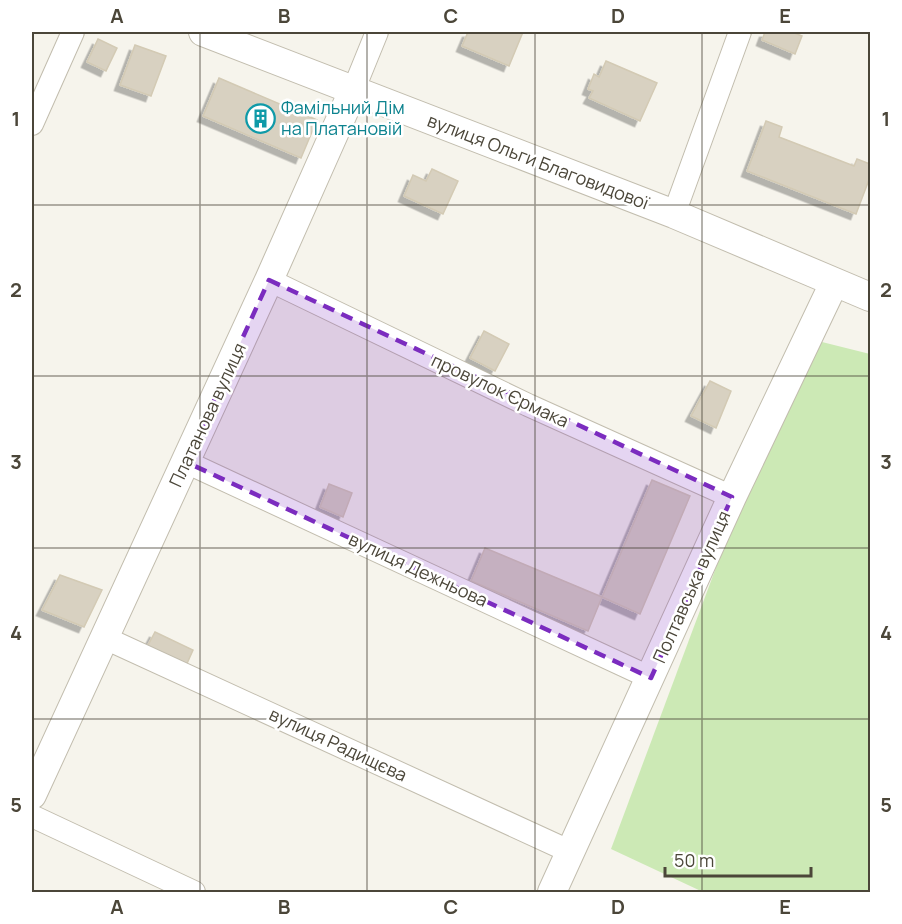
<svg xmlns="http://www.w3.org/2000/svg" width="902" height="924" font-family="Manrope,sans-serif">
<style>
.green{fill:#cce9b5}
.building{fill:#d8d1c1;stroke:#d3cab4;stroke-width:1.5;filter:url(#shadow)}
.lines{fill:none;stroke-linecap:round;stroke-linejoin:round}
.minor-casing{stroke:#c2bdae;stroke-width:24}
.tertiary-casing{stroke:#c2bdae;stroke-width:30}
.minor{stroke:#fff;stroke-width:22}
.tertiary{stroke:#fff;stroke-width:28}
.marked{fill:#7b2cbf;fill-opacity:0.2;stroke:#7b2cbf;stroke-width:4.5;stroke-dasharray:12 8;stroke-linejoin:round}
.grid{fill:none;stroke:#4b4639;stroke-width:1.5;stroke-opacity:0.55}
.labels{text-anchor:middle;stroke-width:5;stroke-linejoin:round;paint-order:stroke}
.culture-label{font-size:18px;fill:#0d838f;stroke:#fff;text-anchor:start}
.street-label{font-size:18px;fill:#4b4639;stroke:#fff}
.neatline{fill:none;stroke:#4b4639;stroke-width:2}
.grid-label{font-size:20px;text-anchor:middle;font-weight:bold;fill:#4b4639}
</style>
<defs>
<filter id="shadow"><feDropShadow dx="-5.5" dy="5.5" stdDeviation="0" flood-color="#0004"/></filter>
</defs>
<rect width="100%" height="100%" fill="#f6f4ec"/>
<polygon class="green" points="802,337 870,354 870,892 703,892 611,849"/>
<g class="building">
<polygon points="468,32 523,32 509,66 462,46"/>
<polygon points="765,32 792,32 802,36 795,54 762,40"/>
<polygon points="98,39 117,48 106,71 87,62"/>
<polygon points="135,45 166,56 151,96 120,85"/>
<polygon points="606,61 657,83 640,121 589,98 593,91 588,89 594,74 599,77"/>
<polygon points="219,78 317,120 301,158 203,116"/>
<polygon points="766,121 782,127 779,137 854,166 857,159 870,164 870,177 856,214 747,171"/>
<polygon points="432,169 458,181 443,214 404,196 413,175 426,181"/>
<polygon points="484,331 509,344 495,371 470,358"/>
<polygon points="710,381 731,391 716,428 691,416"/>
<polygon points="652,480 690,496 640,614 602,597"/>
<polygon points="329,484 352,493 343,517 320,507"/>
<polygon points="485,548 602,597 588,631 471,581"/>
<polygon points="60,575 102,590 84,627 42,610"/>
<polygon points="155,632 193,650 185,668 146,649"/>
</g>
<g class="lines">
<defs>
<g id="minor">
<polyline points="353,91 377,32"/>
<polyline points="32,124 73,32"/>
<polyline points="674,214 740,32"/>
<polyline points="269,280 528,405 732,497"/>
<polyline points="186,462 651,678"/>
<polyline points="105,638 571,852"/>
<polyline points="32,816 194,892"/>
</g>
<g id="tertiary">
<polyline points="203,32 674,214 870,297"/>
<polyline points="32,795 269,280 353,91"/>
<polyline points="552,892 732,497 834,283"/>
</g>
</defs>
<use href="#minor" class="minor-casing"/>
<use href="#tertiary" class="tertiary-casing"/>
<use href="#minor" class="minor"/>
<use href="#tertiary" class="tertiary"/>
</g>
<path class="marked" d="M269,280L732,497L651,678L186,462Z"/>
<path class="grid" d="M200,32V892M367,32V892M535,32V892M702,32V892M32,205H870M32,376H870M32,548H870M32,719H870"/>
<defs>
<symbol id="building-ring" viewBox="-11 -11 22 22"><circle r="9.5" fill="#fff" stroke="#0f9aa8" stroke-width="1.5"/><path d="M-4-6H4V6H1V3H-1V6H-4ZM-2.5-4.3h1.7v1.8h-1.7ZM.8-4.3h1.7v1.8H.8ZM-2.5-1h1.7V.8h-1.7ZM.8-1h1.7V.8H.8Z" fill="#0f9aa8"/></symbol>
</defs>
<g fill-rule="evenodd">
<use href="#building-ring" x="244" y="102" width="33" height="33"/>
</g>
<g class="labels">
<g class="culture-label">
<text x="281" y="114">Фамільний Дім<tspan x="281" dy="21">на Платановій</tspan></text>
</g>
<g class="street-label">
<text transform="translate(538 162) rotate(21)" y="6">вулиця Ольги Благовидової</text>
<text transform="translate(500 391) rotate(25)" y="6">провулок Єрмака</text>
<text transform="translate(208 415) rotate(-65)" y="6">Платанова вулиця</text>
<text transform="translate(418 570) rotate(25)" y="6">вулиця Дежньова</text>
<text transform="translate(692 587) rotate(-66)" y="6">Полтавська вулиця</text>
<text transform="translate(338 745) rotate(25)" y="6">вулиця Радищєва</text>
</g>
</g>
<rect width="902" height="924" fill="none" stroke="#ffffff" stroke-width="66"/>
<path d="M665 867v9h146v-9" fill="none" stroke="#4b4639" stroke-width="3"/>
<text x="674" y="867" font-size="18" fill="#4b4639" stroke="#ffffff" stroke-width="4.5" paint-order="stroke">50 m</text>
<rect x="33" y="33" width="836" height="858" class="neatline"/>
<g class="grid-label">
<text x="117" y="23">A</text>
<text x="284" y="23">B</text>
<text x="451" y="23">C</text>
<text x="618" y="23">D</text>
<text x="785" y="23">E</text>
<text x="16" y="126">1</text>
<text x="886" y="126">1</text>
<text x="16" y="297">2</text>
<text x="886" y="297">2</text>
<text x="16" y="469">3</text>
<text x="886" y="469">3</text>
<text x="16" y="640">4</text>
<text x="886" y="640">4</text>
<text x="16" y="812">5</text>
<text x="886" y="812">5</text>
<text x="117" y="914">A</text>
<text x="284" y="914">B</text>
<text x="451" y="914">C</text>
<text x="618" y="914">D</text>
<text x="785" y="914">E</text>
</g>
</svg>
